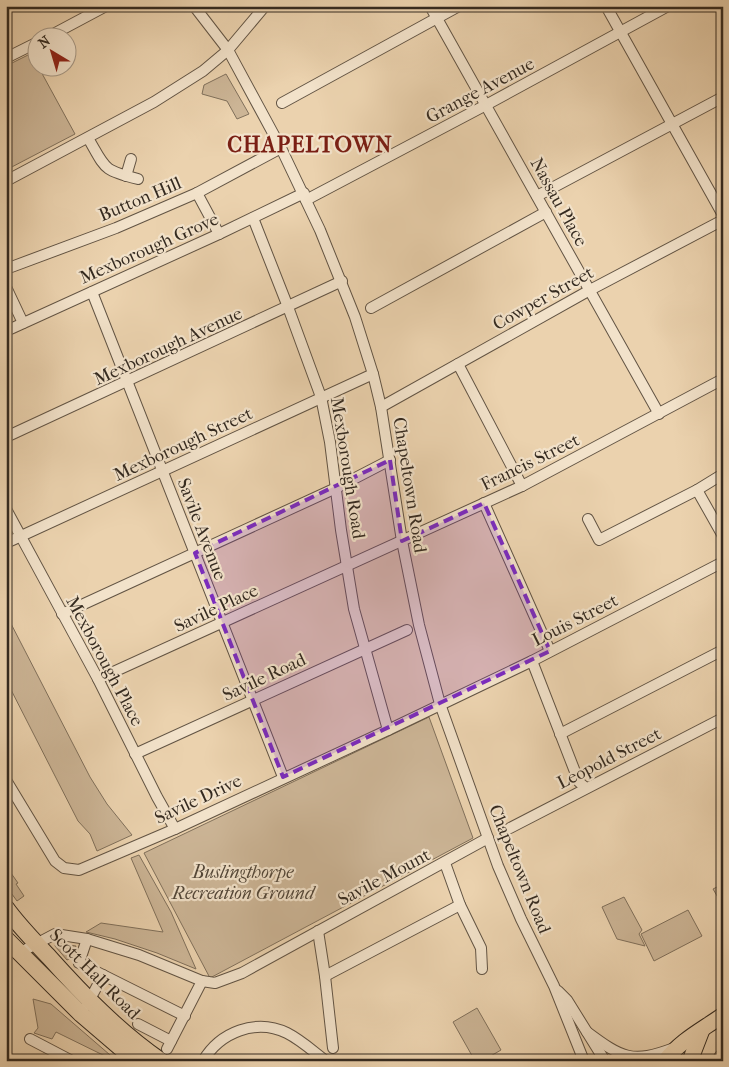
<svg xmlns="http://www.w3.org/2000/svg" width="729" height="1067" font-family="'IM FELL French Canon',serif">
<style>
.green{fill:#ccb596;stroke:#80705b}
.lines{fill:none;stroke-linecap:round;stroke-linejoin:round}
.minor-casing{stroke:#625444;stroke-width:12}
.primary-casing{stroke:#342a20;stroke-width:17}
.trunk-casing{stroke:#342a20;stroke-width:18}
.minor{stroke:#f2e2ca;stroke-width:10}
.primary{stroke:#ebd2ae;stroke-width:15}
.trunk{stroke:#ebd2ae;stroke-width:16}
.marked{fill:#7b2cbf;fill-opacity:0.2;stroke:#7b2cbf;stroke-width:4;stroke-dasharray:10 6;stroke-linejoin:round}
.labels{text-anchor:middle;stroke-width:4.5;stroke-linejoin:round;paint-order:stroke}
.street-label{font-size:18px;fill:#342a20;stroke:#f2e2ca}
.park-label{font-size:18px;font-style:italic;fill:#524638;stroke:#f2e2ca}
.district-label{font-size:22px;font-weight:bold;letter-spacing:1px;fill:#7a1f14;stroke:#f2e2ca}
</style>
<rect width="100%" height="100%" fill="#ebd2ae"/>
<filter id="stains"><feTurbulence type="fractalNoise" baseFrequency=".004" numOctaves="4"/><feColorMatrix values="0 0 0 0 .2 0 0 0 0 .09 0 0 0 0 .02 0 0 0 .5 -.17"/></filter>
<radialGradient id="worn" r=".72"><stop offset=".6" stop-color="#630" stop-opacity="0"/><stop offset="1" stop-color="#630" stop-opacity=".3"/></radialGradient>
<g class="green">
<polygon points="32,53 38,68 39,68 75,134 6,170 6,66"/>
<polygon points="226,74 249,114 237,119 227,101 202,94 204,85"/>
<polygon points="6,614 90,777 107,804 132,835 97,851 90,834 78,821 6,680"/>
<polygon points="429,717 473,838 210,978 144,853"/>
<polygon points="139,855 171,912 196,969 157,953 115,939 86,932 101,923 163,932 131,858"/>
<polygon points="6,866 18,883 16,884 24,896 17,901 6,886"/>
<polygon points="723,884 723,906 713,889"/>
<polygon points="624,897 642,930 639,934 645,946 617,939 602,907"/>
<polygon points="688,910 702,936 654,961 641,934"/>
<polygon points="56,943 76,946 71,958 67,960 55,946"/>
<polygon points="33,999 51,1004 117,1061 109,1061 107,1057 56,1032 52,1039 34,1033 38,1028"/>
<polygon points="477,1008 501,1050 482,1061 475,1061 453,1022"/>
<polygon points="723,1044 723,1061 711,1061 715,1053"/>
</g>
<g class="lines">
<defs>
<g id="minor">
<polyline points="194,6 228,50 281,148 320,230 355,317 373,374 381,407 402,541 419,625 440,704 498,866 521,919 554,986 584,1061"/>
<polyline points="430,6 659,414"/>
<polyline points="606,6 723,215"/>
<polyline points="46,38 106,6"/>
<polyline points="6,58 38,42"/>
<polyline points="282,103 459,6"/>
<path d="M88,138C106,169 102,170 138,179"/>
<polyline points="126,176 131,159"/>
<polyline points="6,181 154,102 203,71 228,50 265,6"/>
<polyline points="197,193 219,234"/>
<polyline points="537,196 723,97"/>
<polyline points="306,200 486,105 668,6"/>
<polyline points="253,218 288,307 321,397 330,442 341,530 354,609 388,730"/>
<polyline points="6,269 116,228 197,193 281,148"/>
<polyline points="6,287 23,323"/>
<polyline points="92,292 283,777"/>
<polyline points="371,308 546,212"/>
<polyline points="6,331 219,234 304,193"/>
<polyline points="458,364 522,486"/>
<polyline points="381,407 590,290 723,220"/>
<polyline points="6,437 342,281"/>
<polyline points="697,490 723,536"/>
<polyline points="484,503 550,651"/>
<polyline points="6,509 98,679 157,797 175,829"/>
<polyline points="588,519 599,540 697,490 723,474"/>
<polyline points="6,543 373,374"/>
<polyline points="62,614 336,488 390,460"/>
<polyline points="532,661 579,782 586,788"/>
<polyline points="98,679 522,486 723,379"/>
<polyline points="560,734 723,650"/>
<polyline points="135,754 407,630"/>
<polyline points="6,780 55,861 64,868 79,870 175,829 388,730 532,661 723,562"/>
<polyline points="510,828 723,718"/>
<polyline points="445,863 460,905 481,948 482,969"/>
<polyline points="318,931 325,976 333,1048"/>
<polyline points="87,939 79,963 185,1016"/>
<polyline points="19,953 55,934 87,939 139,955 202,981 215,983 242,973 488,838"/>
<polyline points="325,976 460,905"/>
<polyline points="558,991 567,1000 605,1061"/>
<polyline points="87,1005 103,975"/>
<polyline points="138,1024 171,1041"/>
<path d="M587,1032C622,1058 632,1064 674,1048"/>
<polyline points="30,1039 72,1061"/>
<polyline points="167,1049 202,981"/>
<path d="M203,1061C220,1032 256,1018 287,1033C301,1040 314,1052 326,1061"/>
</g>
<g id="primary">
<path d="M665,1061C681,1040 702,1030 723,1015"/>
<polyline points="690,1061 702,1030"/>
</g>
<g id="trunk">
<path d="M6,908C19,926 34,941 49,957C83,995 119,1032 161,1061"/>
<polyline points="6,939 81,1014 136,1061"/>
</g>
</defs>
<use href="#minor" class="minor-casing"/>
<use href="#primary" class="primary-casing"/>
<use href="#trunk" class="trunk-casing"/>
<use href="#minor" class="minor"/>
<use href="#primary" class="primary"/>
<use href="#trunk" class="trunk"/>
</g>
<path class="marked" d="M390,460L402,541L484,503L550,651L283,777L195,553Z"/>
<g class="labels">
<g class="street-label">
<text transform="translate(480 90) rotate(-28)" y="6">Grange Avenue</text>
<text transform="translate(140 199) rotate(-23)" y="6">Button Hill</text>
<text transform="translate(559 202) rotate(61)" y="6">Nassau Place</text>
<text transform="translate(149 248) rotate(-24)" y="6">Mexborough Grove</text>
<text transform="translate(543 298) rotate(-29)" y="6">Cowper Street</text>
<text transform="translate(168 346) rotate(-25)" y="6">Mexborough Avenue</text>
<text transform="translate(183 444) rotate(-25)" y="6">Mexborough Street</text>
<text transform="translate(530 462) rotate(-26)" y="6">Francis Street</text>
<text transform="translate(348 468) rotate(81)" y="6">Mexborough Road</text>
<text transform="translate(410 485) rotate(81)" y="6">Chapeltown Road</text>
<text transform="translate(202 529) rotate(69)" y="6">Savile Avenue</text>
<text transform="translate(216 608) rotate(-25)" y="6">Savile Place</text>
<text transform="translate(575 620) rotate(-27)" y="6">Louis Street</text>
<text transform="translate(105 661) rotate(62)" y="6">Mexborough Place</text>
<text transform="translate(264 677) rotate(-25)" y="6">Savile Road</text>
<text transform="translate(609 758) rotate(-27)" y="6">Leopold Street</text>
<text transform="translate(198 799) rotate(-25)" y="6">Savile Drive</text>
<text transform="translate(520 869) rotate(68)" y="6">Chapeltown Road</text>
<text transform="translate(384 877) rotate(-28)" y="6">Savile Mount</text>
<text transform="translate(95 974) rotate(45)" y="6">Scott Hall Road</text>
</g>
<g class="park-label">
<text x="243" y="878">Buslingthorpe<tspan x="243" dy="21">Recreation Ground</tspan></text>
</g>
<g class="district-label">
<text x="310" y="152">CHAPELTOWN</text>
</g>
</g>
<rect width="729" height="1067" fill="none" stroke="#ebd2ae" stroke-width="25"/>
<rect x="8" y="8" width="714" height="1052" fill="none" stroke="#342a20" stroke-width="2.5"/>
<rect x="12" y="12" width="704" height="1042" fill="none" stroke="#342a20"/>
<g transform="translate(52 52) rotate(322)"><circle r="24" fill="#f2e2ca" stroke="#a69886"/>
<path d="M0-4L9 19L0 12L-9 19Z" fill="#8f2418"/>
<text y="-8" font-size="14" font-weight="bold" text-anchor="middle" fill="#342a20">N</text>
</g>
<rect width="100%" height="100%" filter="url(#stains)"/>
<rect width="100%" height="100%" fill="url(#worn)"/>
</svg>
